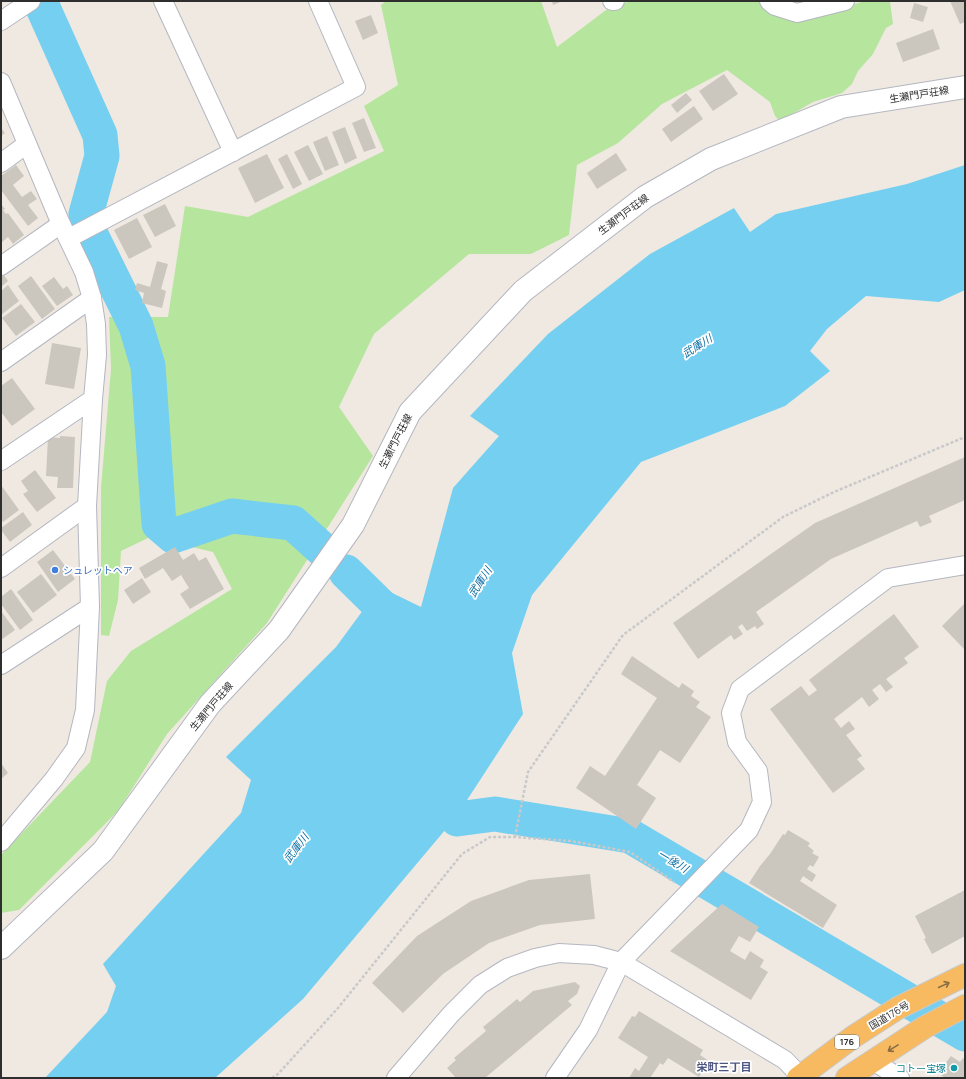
<svg xmlns="http://www.w3.org/2000/svg" width="966" height="1079" font-family="Manrope,'Noto Sans JP',sans-serif">
<style>
.green{fill:#b6e59e}
.water{fill:#75cff0}
.lines{fill:none;stroke-linecap:round;stroke-linejoin:round}
.river{stroke:#75cff0;stroke-width:35}
.building{fill:#cbc7bf}
.minor-casing{stroke:#b4b7c1;stroke-width:20}
.secondary-casing{stroke:#b4b7c1;stroke-width:24}
.trunk-casing{stroke:#c9c9c9;stroke-width:24}
.path{stroke:#c9c9c9;stroke-width:2.5;stroke-dasharray:3 2;stroke-linecap:butt}
.minor{stroke:#fff;stroke-width:18}
.secondary{stroke:#fff;stroke-width:22}
.trunk{stroke:#f8ba60;stroke-width:22}
.oneway{stroke:#896d44}
.shop-dot{fill:#3f7fe0;stroke:#fff;stroke-width:1.5}
.culture-dot{fill:#0f9aa8;stroke:#fff;stroke-width:1.5}
.labels{text-anchor:middle;stroke-width:3.5;stroke-linejoin:round;paint-order:stroke}
.shield{fill:#fff;stroke:#6d6d6d;stroke-width:1}
.shield-label{font-size:9px;font-weight:bold;fill:#2e2e2e}
.street-label{font-size:10px;fill:#2e2e2e;stroke:#fff}
.shop-label{font-size:10px;fill:#366cbe;stroke:#fff;text-anchor:start}
.culture-label{font-size:10px;fill:#0d838f;stroke:#fff;text-anchor:end}
.water-label{font-size:11px;font-style:italic;fill:#0d6fa3;stroke:#fff}
.neighbourhood-label{font-size:11px;font-weight:bold;fill:#4d5680;stroke:#fff}
</style>
<rect width="100%" height="100%" fill="#efe9e1"/>
<polygon class="green" points="386,1 541,1 557,47 606,10 630,1 759,1 764,5 801,20 865,1 890,1 893,24 886,28 873,54 858,71 852,84 842,93 813,102 780,121 775,116 770,102 727,70 662,104 618,143 577,165 569,235 531,254 469,254 374,334 339,407 373,456 267,623 167,734 118,811 19,910 1,913 1,855 90,762 107,681 131,651 232,589 213,552 150,537 121,551 118,600 109,636 101,635 101,488 111,369 109,317 168,317 185,206 248,217 384,151 364,106 398,85 381,5"/>
<polygon class="water" points="965,165 965,290 939,302 866,296 827,329 810,351 830,371 785,406 641,462 532,595 512,653 523,714 456,817 303,999 215,1078 45,1078 107,1012 116,986 103,964 241,813 251,780 226,757 336,647 380,587 421,607 453,488 499,436 470,416 548,334 650,254 734,208 750,232 776,214 907,184"/>
<g class="lines">
<g class="river">
<polyline points="40,1 100,135 102,156 86,214 91,235 136,326 148,366 159,524 173,536 232,516 293,523 323,550"/>
<polyline points="346,572 407,632"/>
<polyline points="423,782 457,819 495,814 630,836 965,1034"/>
</g>
</g>
<g class="building">
<polygon points="552,1 563,1 553,5"/>
<polygon points="950,1 965,1 965,22 960,24"/>
<polygon points="914,3 928,7 923,22 910,18"/>
<polygon points="371,15 378,33 363,40 355,21"/>
<polygon points="933,29 940,49 903,62 896,43"/>
<polygon points="724,74 738,94 713,111 699,91"/>
<polygon points="686,93 692,100 677,113 671,105"/>
<polygon points="694,106 703,119 671,142 662,129"/>
<polygon points="364,118 376,148 364,152 352,123"/>
<polygon points="345,127 357,158 345,164 332,132"/>
<polygon points="1,128 5,133 1,136"/>
<polygon points="327,136 339,165 325,171 313,142"/>
<polygon points="308,145 323,174 309,181 294,152"/>
<polygon points="616,153 627,170 597,189 587,173"/>
<polygon points="267,154 284,188 255,203 238,168"/>
<polygon points="287,154 302,184 293,189 278,159"/>
<polygon points="16,165 24,176 13,185 22,197 31,191 37,199 28,205 38,218 28,226 1,190 1,176"/>
<polygon points="1,204 5,209 3,210 6,214 8,213 24,235 13,244 8,237 1,243"/>
<polygon points="165,204 176,226 155,237 143,215"/>
<polygon points="137,218 152,247 129,259 114,230"/>
<polygon points="157,261 168,264 161,289 166,291 162,308 142,303 144,293 135,290 137,283 150,287"/>
<polygon points="4,275 8,281 1,287 1,277"/>
<polygon points="31,276 55,309 42,319 18,286"/>
<polygon points="54,277 63,289 67,286 73,295 57,306 42,286"/>
<polygon points="8,285 19,301 1,315 1,291"/>
<polygon points="21,304 35,322 16,336 2,318"/>
<polygon points="52,343 81,348 74,389 45,384"/>
<polygon points="12,378 35,409 12,426 1,412 1,386"/>
<polygon points="60,436 75,437 73,488 57,488 58,477 46,476 48,437 60,438"/>
<polygon points="965,457 965,500 929,516 932,522 920,527 917,521 831,559 756,612 764,624 757,629 755,626 747,631 742,624 738,627 743,634 734,640 731,635 698,659 673,623 815,523"/>
<polygon points="35,470 56,498 37,512 23,494 28,491 21,481"/>
<polygon points="1,485 19,510 3,522 1,519"/>
<polygon points="23,512 32,525 10,542 1,530 1,528"/>
<polygon points="175,547 183,560 194,553 199,561 206,557 224,589 190,609 180,594 189,588 181,575 172,581 163,568 145,579 139,568"/>
<polygon points="53,550 75,579 58,592 37,562"/>
<polygon points="41,574 57,595 33,613 17,592"/>
<polygon points="142,578 151,592 133,604 124,590"/>
<polygon points="11,589 33,620 20,630 1,604 1,597"/>
<polygon points="965,603 965,650 942,626"/>
<polygon points="1,611 15,630 1,640"/>
<polygon points="894,614 919,647 904,658 908,663 886,679 893,687 886,692 880,684 872,690 879,699 869,707 862,697 834,719 841,728 849,721 855,729 846,735 862,756 857,759 865,769 833,793 770,709 801,686 809,696 817,690 809,680"/>
<polygon points="632,656 679,688 682,683 694,691 691,696 700,702 696,707 711,717 680,763 660,750 637,785 656,798 636,829 576,788 590,766 605,776 657,698 621,674"/>
<polygon points="1,763 8,773 1,779"/>
<polygon points="788,830 810,843 808,846 814,851 812,853 819,857 813,867 810,865 807,869 816,875 812,882 803,876 800,881 837,905 823,928 749,883 760,866 770,854 783,834 785,835"/>
<polygon points="590,874 595,919 540,925 489,943 443,974 403,1013 372,983 417,936 471,901 529,880"/>
<polygon points="965,890 965,936 932,954 924,939 926,938 915,916"/>
<polygon points="722,904 759,927 750,942 739,936 730,951 745,960 750,951 764,960 760,967 768,972 751,1000 670,951"/>
<polygon points="575,982 580,986 577,994 568,1001 572,1005 485,1078 456,1078 447,1068 456,1060 454,1058 486,1031 483,1027 517,999 520,1002 533,991"/>
<polygon points="639,1011 703,1050 700,1055 709,1061 699,1077 668,1058 663,1065 660,1063 650,1078 629,1078 635,1068 639,1071 648,1057 618,1038 632,1016 635,1017"/>
<polygon points="951,1056 960,1062 963,1058 965,1060 965,1078 945,1078 938,1073"/>
</g>
<g class="lines">
<defs>
<g id="minor">
<polyline points="163,1 233,152"/>
<polyline points="612,1 615,1"/>
<polyline points="769,1 775,6 797,13 845,1"/>
<polyline points="1,21 31,1"/>
<polyline points="1,82 61,224 84,272 92,298 96,324 97,355 93,399 87,506 90,607 85,710 76,748 54,779 1,842"/>
<polyline points="1,163 27,144"/>
<polyline points="69,238 356,87 318,1"/>
<polyline points="1,266 61,224"/>
<polyline points="1,362 92,298"/>
<polyline points="1,461 93,399"/>
<polyline points="1,568 87,506"/>
<polyline points="1,665 90,607"/>
<polyline points="873,1061 900,1078"/>
<polyline points="396,1078 452,1013 480,985 507,968 535,958 559,953 594,955 621,962 785,1060 802,1078"/>
<polyline points="555,1078 588,1030 621,962 749,830 762,802 758,771 737,742 731,713 740,689 888,578 965,565"/>
</g>
<polyline id="secondary" points="1,948 103,851 210,704 279,630 353,525 410,412 523,291 645,197 711,159 841,107 965,87"/>
<g id="trunk">
<polyline points="798,1078 853,1037 898,1008 965,975"/>
<polyline points="847,1078 925,1027 965,1006"/>
</g>
</defs>
<use href="#minor" class="minor-casing"/>
<use href="#secondary" class="secondary-casing"/>
<use href="#trunk" class="trunk-casing"/>
<g class="path">
<polyline points="515,837 528,772 623,635 783,517 834,492 965,437"/>
<polyline points="272,1078 278,1074 338,1008 462,854 490,837 515,837 571,841 630,852 674,882"/>
</g>
<use href="#minor" class="minor"/>
<use href="#secondary" class="secondary"/>
<use href="#trunk" class="trunk"/>
</g>
<defs><path id="oneway-shaft" d="M-6 0H5M1.5-3L5.5 0L1.5 3" fill="none" stroke-width="1.6" stroke-linecap="round" stroke-linejoin="round"/></defs>
<g class="oneway">
<use href="#oneway-shaft" transform="translate(944 985) rotate(-25)"/>
<use href="#oneway-shaft" transform="translate(893 1048) rotate(148)"/>
</g>
<circle class="shop-dot" cx="55" cy="570" r="4"/>
<circle class="culture-dot" cx="954" cy="1068" r="4"/>
<g class="labels">
<rect class="shield" x="835" y="1035" width="24" height="14" rx="3"/>
<g class="shield-label">
<text x="847" y="1045">176</text>
</g>
<g class="street-label">
<text transform="translate(919 94) rotate(-9)" y="4">生瀬門戸荘線</text>
<text transform="translate(623 214) rotate(-37)" y="4">生瀬門戸荘線</text>
<text transform="translate(395 441) rotate(-63)" y="4">生瀬門戸荘線</text>
<text transform="translate(211 706) rotate(-50)" y="4">生瀬門戸荘線</text>
<text transform="translate(889 1015) rotate(-31)" y="4">国道176号</text>
</g>
<g class="shop-label">
<text x="63" y="574">シュレットヘア</text>
</g>
<g class="culture-label">
<text x="946" y="1072">コトー宝塚</text>
</g>
<g class="water-label">
<text transform="translate(697 346) rotate(-32)" y="4">武庫川</text>
<text transform="translate(480 582) rotate(-57)" y="4">武庫川</text>
<text transform="translate(296 848) rotate(-53)" y="4">武庫川</text>
<text transform="translate(673 861) rotate(31)" y="4">一後川</text>
</g>
<g class="neighbourhood-label">
<text x="724" y="1071">栄町三丁目</text>
</g>
</g>
<rect width="966" height="1079" fill="none" stroke="#2e2e2e" stroke-width="4"/>
</svg>
